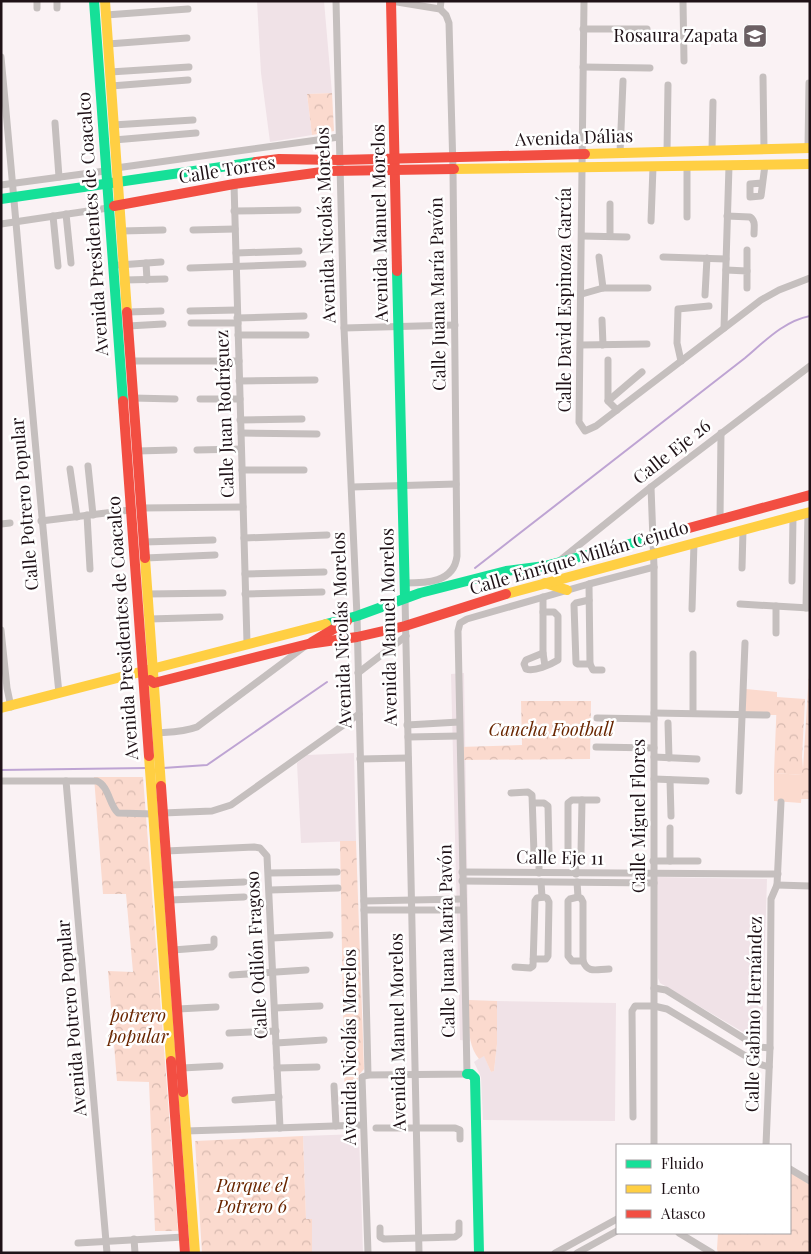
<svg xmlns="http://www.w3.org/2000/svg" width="811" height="1254" font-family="'Playfair Display',serif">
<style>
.built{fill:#f0e2e7}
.grass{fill:#fbdace}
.park{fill:url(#park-crowns)}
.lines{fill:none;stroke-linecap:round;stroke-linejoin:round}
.stream{stroke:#bea4d3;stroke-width:2}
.street{stroke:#c5bfbe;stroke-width:7}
.fast{stroke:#16e098;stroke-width:10}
.slow{stroke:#ffcf43;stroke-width:10}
.jam{stroke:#f24e42;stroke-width:10}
.labels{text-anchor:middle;stroke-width:5;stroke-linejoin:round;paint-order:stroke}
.poi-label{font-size:18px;fill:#1f1217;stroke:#fff;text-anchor:end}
.street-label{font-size:18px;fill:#1f1217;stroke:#fff}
.park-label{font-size:18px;font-style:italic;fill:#692600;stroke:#fff}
</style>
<defs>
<pattern id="park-crowns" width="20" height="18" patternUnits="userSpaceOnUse" patternTransform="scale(1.25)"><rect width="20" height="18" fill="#fbdace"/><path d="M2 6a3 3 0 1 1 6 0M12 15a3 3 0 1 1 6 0" fill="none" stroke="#d7bab0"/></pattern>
</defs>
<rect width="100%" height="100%" fill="#faf2f4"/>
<g class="built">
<polygon points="257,1 324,1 332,93 307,94 312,135 270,142 261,73"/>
<polygon points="464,673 470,1041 460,1040 451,674"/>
<polygon points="354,753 356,841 301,843 297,763 307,755"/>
<polygon points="657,877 767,879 762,1039 758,1041 753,1038 660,983 658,978"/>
<polygon points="497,1001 616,1003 615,1121 483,1120 481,1077 474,1062 484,1055 491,1072 494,1071 497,1044"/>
<polygon points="359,1134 363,1253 312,1253 312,1219 306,1219 303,1136"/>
</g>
<g class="grass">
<polygon points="746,689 777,692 777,715 745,715"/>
<polygon points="774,773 803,775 801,803 774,801"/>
</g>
<g class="park">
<polygon points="332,93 334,131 312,135 307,94"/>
<polygon points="810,657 810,799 801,799 802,775 774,773 777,697 805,699 802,757 803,769"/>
<polygon points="521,701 591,701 590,759 460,760 459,747 522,745"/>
<polygon points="94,777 143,777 178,1231 155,1231 149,1082 117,1081 108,971 133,972 126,894 103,894"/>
<polygon points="340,841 356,841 364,1069 358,1076 358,1115 345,1116"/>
<path d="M469,1000L497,1001V1044L494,1071L491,1072L484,1056L479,1059C466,1043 469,1020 469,1000Z"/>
<polygon points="303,1136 306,1219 312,1219 312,1253 202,1253 195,1141"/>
<polygon points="790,1172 810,1185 810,1253 718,1253 717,1249 718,1233 790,1233"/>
</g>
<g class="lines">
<g class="stream">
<path d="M475,568L745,358C765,341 784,321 810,316"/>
<polyline points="163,768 207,765 327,682"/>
<polyline points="1,770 146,768"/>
</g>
<g class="street">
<polyline points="37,1 37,8"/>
<polyline points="57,1 57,8"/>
<polyline points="336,1 344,328 357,616 368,1075"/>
<path d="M391,1L440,9L446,15L449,23L453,170L457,556C454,583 426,583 404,583"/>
<polyline points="584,1 579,422 585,431 596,426 761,300 779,290 810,278"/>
<polyline points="683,1 684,61"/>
<polyline points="440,9 441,1"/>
<polyline points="106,15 188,9"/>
<polyline points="583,29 647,29"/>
<polyline points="108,44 187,38"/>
<path d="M1,57C21,269 37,481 59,693"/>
<polyline points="583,67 650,68"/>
<polyline points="110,72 189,67"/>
<polyline points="763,77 764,149"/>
<polyline points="111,86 188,80"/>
<polyline points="55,123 59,177"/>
<polyline points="113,125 193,120"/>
<polyline points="114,140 196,133"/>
<polyline points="808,148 809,83"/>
<polyline points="712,150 713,102"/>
<polyline points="667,152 668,85"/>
<polyline points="620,153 623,81"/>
<polyline points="687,167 687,217"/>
<polyline points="116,168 339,137"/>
<polyline points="762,183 750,184 750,197 761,196 765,165"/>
<polyline points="234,184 247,643"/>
<polyline points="1,185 105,171"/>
<polyline points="234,211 298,210"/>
<polyline points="66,214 71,263"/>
<polyline points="53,216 58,266"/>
<path d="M727,216L750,217C756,221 754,227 754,234"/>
<polyline points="651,221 653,167"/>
<polyline points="1,224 108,208"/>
<polyline points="193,230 235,229"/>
<polyline points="121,231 163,230"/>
<polyline points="582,236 627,237"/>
<polyline points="610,236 610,204"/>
<polyline points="236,253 299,251"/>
<polyline points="599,257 603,288"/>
<polyline points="663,257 726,259"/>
<polyline points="146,263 147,280"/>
<polyline points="119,265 161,262"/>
<polyline points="190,268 303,264"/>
<polyline points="726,270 747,271 747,288"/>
<polyline points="747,271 747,250"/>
<polyline points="125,280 165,279"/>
<polyline points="582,294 603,288 648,288"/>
<polyline points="705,295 707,258"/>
<polyline points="190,311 237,310"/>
<polyline points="127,312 161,311"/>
<polyline points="237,318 304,316"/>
<polyline points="602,320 603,345"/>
<polyline points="191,323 238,323"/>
<polyline points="128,326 163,324"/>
<polyline points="344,328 455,325"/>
<polyline points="724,328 729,166"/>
<polyline points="238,335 306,335"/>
<polyline points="581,345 647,344"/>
<polyline points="608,360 608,401 617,410"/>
<polyline points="131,361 239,361"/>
<polyline points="681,361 677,343 678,309 709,306"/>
<polyline points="239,381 315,380"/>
<polyline points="133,398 175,399"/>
<polyline points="200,399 240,399"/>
<polyline points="608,401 642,372"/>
<polyline points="240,420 302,419"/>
<polyline points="241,433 317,434"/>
<polyline points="197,450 241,449"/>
<polyline points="137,451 174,450"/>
<polyline points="88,466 93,515"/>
<polyline points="70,469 77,517"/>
<polyline points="242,470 304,470"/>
<polyline points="352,487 456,484"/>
<polyline points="651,487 654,567 654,1145"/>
<polyline points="141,508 243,507"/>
<polyline points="87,515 90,569"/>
<polyline points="720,520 721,433"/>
<polyline points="41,521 130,510"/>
<polyline points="1,524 10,523"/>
<polyline points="244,538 327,535"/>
<polyline points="144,542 213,540"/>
<polyline points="145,558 215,555"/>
<polyline points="558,562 651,487 810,366"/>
<polyline points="742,568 743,530"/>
<polyline points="245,574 324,572"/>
<polyline points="792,581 793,517"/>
<polyline points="589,584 590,664 593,670 602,670"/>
<polyline points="147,594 223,593"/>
<polyline points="245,594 322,592"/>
<polyline points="543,597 543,653"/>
<polyline points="405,598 419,1253"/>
<polyline points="589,600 576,603 574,605 576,663 578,664 590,664"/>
<polyline points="740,604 809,608"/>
<polyline points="806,608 808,513"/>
<polyline points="692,609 694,543"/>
<path d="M543,612H554L558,616V660C550,665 534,672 526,669L524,664L526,660L543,653L545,666"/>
<polyline points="149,619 220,617"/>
<polyline points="1,630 7,688 11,707"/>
<polyline points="776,633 776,606"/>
<polyline points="358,673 406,636"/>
<polyline points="654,713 767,715"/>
<polyline points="693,713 693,654"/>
<polyline points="597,718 654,719"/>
<polyline points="668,723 669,758"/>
<polyline points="407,725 459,722"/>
<path d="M157,733C171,732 184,732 197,727L304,647"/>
<polyline points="408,737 459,736"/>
<polyline points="596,747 654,748"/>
<polyline points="654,757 697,759"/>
<polyline points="360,759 408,758"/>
<polyline points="654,779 706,781"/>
<polyline points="670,780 671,816"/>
<path d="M1,781H97C109,786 109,805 118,813L154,814"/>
<polyline points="66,781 107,1253"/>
<polyline points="739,791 745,643"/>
<polyline points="511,793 528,792 532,795 534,854 536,857 546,857 549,852 548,806 544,803 534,803"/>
<polyline points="163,813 212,811 231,805 359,714"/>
<polyline points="166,851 254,847 260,848 267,856 280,1128"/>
<polyline points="539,857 539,873"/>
<polyline points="575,858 571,857 568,853 568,803 572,800 597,800"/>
<polyline points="653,861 698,861"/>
<polyline points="670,861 670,828"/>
<polyline points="462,872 778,874"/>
<polyline points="269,873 337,872"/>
<polyline points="576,874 575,858 580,856 581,853 582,800"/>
<polyline points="462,881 654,883"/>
<polyline points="541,882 542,897"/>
<path d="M577,882L578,897L581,898L583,902V961C588,974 597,969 609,969"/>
<polyline points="169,885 244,882"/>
<polyline points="777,885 810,886"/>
<polyline points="270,890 338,888"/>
<polyline points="578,897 570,899 568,901 568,956 572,961 583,961"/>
<polyline points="170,900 244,897"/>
<polyline points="364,901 463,899"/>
<polyline points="364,910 462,910"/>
<polyline points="272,938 330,935"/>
<polyline points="173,950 212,947 214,945 214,939"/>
<polyline points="515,967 530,968 533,966 535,901 537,898 544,897 547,898 549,902 548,956 546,959 533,959"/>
<polyline points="232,975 306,970"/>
<polyline points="654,988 666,990 758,1047 770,1048"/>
<polyline points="275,1008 320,1006"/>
<polyline points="178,1009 216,1007"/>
<polyline points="229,1033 276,1031"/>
<polyline points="276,1043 324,1040"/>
<polyline points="182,1068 220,1066"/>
<polyline points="277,1068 317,1067"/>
<polyline points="334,1086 336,1126"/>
<polyline points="235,1100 279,1097"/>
<polyline points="633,1117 632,1011 635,1006 654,1006 667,1009 759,1064 769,1067"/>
<polyline points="376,1128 455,1128 460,1130 460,1139"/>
<polyline points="186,1131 363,1125"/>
<polyline points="766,1145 770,1048 771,899 777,885 781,802"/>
<polyline points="790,1169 810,1181"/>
<polyline points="380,1228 380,1237 384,1239 455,1237 459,1234 459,1223"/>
<polyline points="679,1233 712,1253"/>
<polyline points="134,1239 135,1253"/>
<polyline points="78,1243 184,1237"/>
<polyline points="368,1253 362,1077 368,1075 467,1074 458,631 460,623 467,619 589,584 654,567"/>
<polyline points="555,1253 617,1219"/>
<polyline points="577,1253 617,1231"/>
</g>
<g class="fast">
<polyline points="94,1 123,401"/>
<polyline points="1,199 256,162"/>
<polyline points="397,271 405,598"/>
<polyline points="326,624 357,616 420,593 506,571 545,566 656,537"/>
<polyline points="467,1074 471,1074 475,1078 479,1253"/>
</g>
<g class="slow">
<polyline points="105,1 127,312"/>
<polyline points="585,154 810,148"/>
<polyline points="454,169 810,164"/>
<polyline points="145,558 161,786"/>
<polyline points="545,583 567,590"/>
<polyline points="506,594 810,512"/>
<polyline points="1,708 326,624"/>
<polyline points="149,756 171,1061"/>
<polyline points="183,1092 195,1253"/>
</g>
<g class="jam">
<polyline points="391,1 397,271"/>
<polyline points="256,162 279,159 339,160 585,154"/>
<polyline points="114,206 234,184 329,171 454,169"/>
<polyline points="127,312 145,558"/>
<polyline points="123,401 149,756"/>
<polyline points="656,537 810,495"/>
<polyline points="312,642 347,621"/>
<polyline points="150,680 154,683 308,644 357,637 405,626 506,594"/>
<polyline points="161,786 183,1092"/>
<polyline points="171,1061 185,1253"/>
</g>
</g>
<defs>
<symbol id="school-square" viewBox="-11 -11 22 22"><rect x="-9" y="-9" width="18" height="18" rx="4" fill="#6c6064" stroke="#fff"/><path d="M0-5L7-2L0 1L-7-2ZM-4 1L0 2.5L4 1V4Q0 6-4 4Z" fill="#fff"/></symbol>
</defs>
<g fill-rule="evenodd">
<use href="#school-square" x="741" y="22" width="28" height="28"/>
</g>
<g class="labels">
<g class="poi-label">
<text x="738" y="42">Rosaura Zapata</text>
</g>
<g class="street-label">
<text transform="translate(574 138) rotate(-2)" y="6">Avenida Dálias</text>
<text transform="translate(227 170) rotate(-9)" y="6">Calle Torres</text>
<text transform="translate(380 223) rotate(-91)" y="6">Avenida Manuel Morelos</text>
<text transform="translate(93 224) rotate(-94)" y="6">Avenida Presidentes de Coacalco</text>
<text transform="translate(326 225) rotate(-92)" y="6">Avenida Nicolás Morelos</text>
<text transform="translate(438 294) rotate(-91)" y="6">Calle Juana María Pavón</text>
<text transform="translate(565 300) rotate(-90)" y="6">Calle David Espinoza García</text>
<text transform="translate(225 414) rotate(-92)" y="6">Calle Juan Rodríguez</text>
<text transform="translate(672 452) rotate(-38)" y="6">Calle Eje 26</text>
<text transform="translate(25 504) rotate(-95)" y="6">Calle Potrero Popular</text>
<text transform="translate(579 558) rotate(-16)" y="6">Calle Enrique Millán Cejudo</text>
<text transform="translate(389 627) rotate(-91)" y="6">Avenida Manuel Morelos</text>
<text transform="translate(123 628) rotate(-94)" y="6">Avenida Presidentes de Coacalco</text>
<text transform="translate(342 630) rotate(-92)" y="6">Avenida Nicolás Morelos</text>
<text transform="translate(639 816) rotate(-90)" y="6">Calle Miguel Flores</text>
<text transform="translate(560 858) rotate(1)" y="6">Calle Eje 11</text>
<text transform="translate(447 941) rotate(-91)" y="6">Calle Juana María Pavón</text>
<text transform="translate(257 955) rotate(-93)" y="6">Calle Odilón Fragoso</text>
<text transform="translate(754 1014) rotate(-89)" y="6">Calle Gabino Hernández</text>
<text transform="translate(72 1018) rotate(-95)" y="6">Avenida Potrero Popular</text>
<text transform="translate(398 1032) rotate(-91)" y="6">Avenida Manuel Morelos</text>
<text transform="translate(350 1047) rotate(-90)" y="6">Avenida Nicolás Morelos</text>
</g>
<g class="park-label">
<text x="551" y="736">Cancha Football</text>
<text x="138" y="1022">potrero<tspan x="138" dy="21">popular</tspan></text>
<text x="252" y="1192">Parque el<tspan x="252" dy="21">Potrero 6</tspan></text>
</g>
</g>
<rect width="811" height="1254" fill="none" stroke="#1f1217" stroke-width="5"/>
<rect x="616" y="1144" width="175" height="90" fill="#ffffff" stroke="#a5a0a2"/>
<rect x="626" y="1160" width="25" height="8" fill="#16e098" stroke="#a5a0a2"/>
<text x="661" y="1169" font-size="15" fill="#1f1217">Fluido</text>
<rect x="626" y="1185" width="25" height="8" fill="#ffcf43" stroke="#a5a0a2"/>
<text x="661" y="1194" font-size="15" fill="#1f1217">Lento</text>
<rect x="626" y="1210" width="25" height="8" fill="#f24e42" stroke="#a5a0a2"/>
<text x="661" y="1219" font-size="15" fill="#1f1217">Atasco</text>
</svg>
